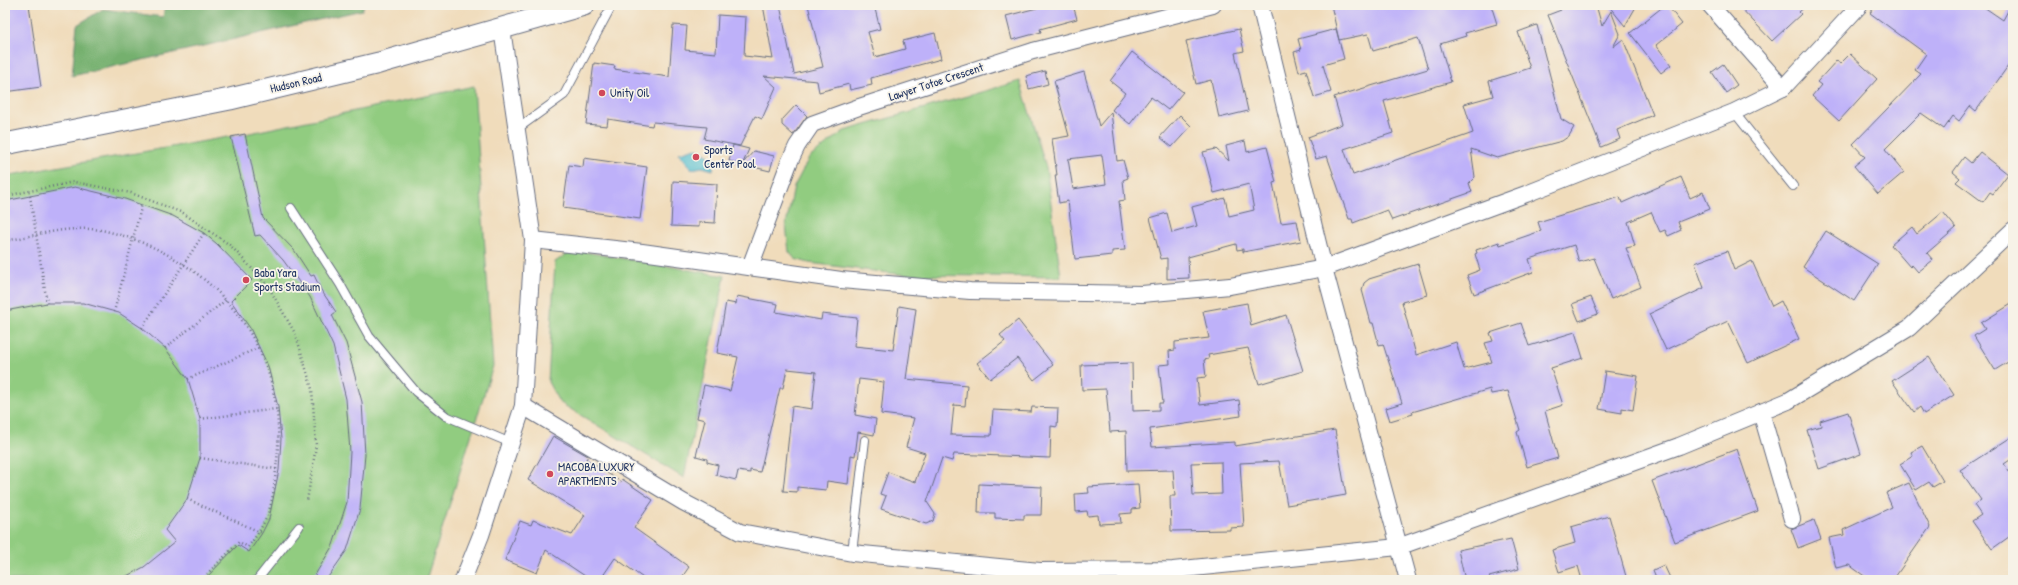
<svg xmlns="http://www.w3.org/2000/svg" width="2018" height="585" font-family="'Patrick Hand',sans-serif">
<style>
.green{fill:#91cc80;stroke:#567e6f}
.forest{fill:#74b06e;stroke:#487066}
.water{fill:#52bece;stroke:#367696}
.building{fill:#beb1f9;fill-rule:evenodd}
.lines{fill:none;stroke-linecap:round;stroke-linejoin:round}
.service-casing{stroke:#666c7f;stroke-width:10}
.minor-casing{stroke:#666c7f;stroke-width:18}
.tertiary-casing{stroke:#666c7f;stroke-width:23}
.path{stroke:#666c7f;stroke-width:2.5;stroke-dasharray:1 3;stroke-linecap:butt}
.service{stroke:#fff;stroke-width:8}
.minor{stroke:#fff;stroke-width:16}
.tertiary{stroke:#fff;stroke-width:21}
.poi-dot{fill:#d1495b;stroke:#f7f3e8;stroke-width:1.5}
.labels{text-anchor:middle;stroke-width:3.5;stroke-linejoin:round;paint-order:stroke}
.street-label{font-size:12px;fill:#1b2f5e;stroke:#f7f3e8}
.poi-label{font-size:12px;fill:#1b2f5e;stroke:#f7f3e8;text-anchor:start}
</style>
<rect width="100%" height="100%" fill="#f7f3e8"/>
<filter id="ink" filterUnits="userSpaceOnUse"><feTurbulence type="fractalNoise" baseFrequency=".025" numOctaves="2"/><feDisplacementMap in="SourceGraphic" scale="8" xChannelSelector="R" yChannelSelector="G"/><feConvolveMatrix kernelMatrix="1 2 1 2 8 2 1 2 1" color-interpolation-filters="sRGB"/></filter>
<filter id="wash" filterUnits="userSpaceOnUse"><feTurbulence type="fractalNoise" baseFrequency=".012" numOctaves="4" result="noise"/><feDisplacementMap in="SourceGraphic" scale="16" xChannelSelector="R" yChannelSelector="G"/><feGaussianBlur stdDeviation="0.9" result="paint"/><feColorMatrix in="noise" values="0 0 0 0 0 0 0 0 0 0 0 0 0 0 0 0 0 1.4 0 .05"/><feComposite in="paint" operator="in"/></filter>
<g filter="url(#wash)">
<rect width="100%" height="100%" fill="#f0dcbb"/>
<g class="green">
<polygon points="1020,81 1046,167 1061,277 906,275 809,263 795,259 789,252 786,225 794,187 809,158 844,131"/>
<polygon points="474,86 493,366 426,580 5,580 5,176 245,134"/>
<polygon points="573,250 725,276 684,478 559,402 548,382 555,262"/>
</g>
<polygon class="forest" points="165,5 364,5 362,10 72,76 77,25 103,9 163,17"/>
<polygon class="water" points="696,148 714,159 713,170 702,167 692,169 679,153"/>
<g id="blocks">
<g class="building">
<polygon points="5,5 29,5 41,87 5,92"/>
<polygon points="763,5 780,5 794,74 823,67 808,5 874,5 880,29 868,32 875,57 905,49 903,41 935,33 941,59 871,78 872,85 850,90 849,84 819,92 817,81 764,76 776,87 762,119 755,116 740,146 704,139 707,127 653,122 652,126 608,119 607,126 586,124 594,63 615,66 614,69 669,77 673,25 687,26 685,50 716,53 718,15 746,17 744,56 773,59"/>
<polygon points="1036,5 1073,5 1077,19 1040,29 1041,32 1012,40 1006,16 1037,8"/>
<polygon points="1331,5 1491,5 1497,24 1465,33 1466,36 1440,44 1451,82 1384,101 1393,133 1344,149 1353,175 1473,133 1464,104 1493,96 1489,81 1530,68 1518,32 1537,25 1561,119 1574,127 1569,136 1562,141 1497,158 1471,149 1475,177 1469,183 1472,192 1392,220 1387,210 1353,223 1352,219 1349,219 1327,156 1316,159 1308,137 1342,124 1334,97 1428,69 1418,38 1373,51 1368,34 1339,40"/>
<polygon points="1559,5 1596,5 1602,26 1611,11 1620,34 1613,47 1623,39 1653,115 1617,130 1620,139 1601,147 1548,15 1561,10"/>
<polygon points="1608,5 1637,5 1625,26"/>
<polygon points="1665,5 1667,5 1682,24 1656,45 1671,65 1661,73 1630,33"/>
<polygon points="1738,5 1807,5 1799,12 1801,14 1772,41"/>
<polygon points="1876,5 1981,5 2003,20 2011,5 2013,5 2013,59 1976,111 1970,106 1959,121 1953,116 1944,129 1921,113 1885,149 1904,172 1878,194 1854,166 1865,157 1853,144 1921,74 1915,70 1926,54 1870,13"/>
<polygon points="1239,29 1244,51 1235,53 1248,111 1219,118 1211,80 1196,84 1186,41"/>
<polygon points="1336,29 1344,59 1323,65 1331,92 1314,97 1306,70 1299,72 1294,52 1301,50 1298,39"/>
<polygon points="1132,52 1183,92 1168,110 1151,97 1130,124 1112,110 1125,93 1110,81"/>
<polygon points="1850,54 1877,79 1839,121 1812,96 1821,85 1817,82 1837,60 1840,64"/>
<polygon points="1723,64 1737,85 1726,93 1712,72"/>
<polygon points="1045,71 1048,84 1029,89 1026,76"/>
<path d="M1084,72L1099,126L1111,112L1117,161L1123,160L1128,178L1123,180L1125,200L1119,201L1125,250L1112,251V255L1075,259L1068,201L1059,203L1055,175H1057L1052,139L1069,136L1054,81ZM1102,155L1106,184L1073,189L1068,159Z"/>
<polygon points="796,105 807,116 793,135 782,125 782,120"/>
<polygon points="1180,115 1191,126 1172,147 1160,137"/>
<polygon points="245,134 263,218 294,250 311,276 314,275 321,290 336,312 332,315 346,343 362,402 365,455 360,509 347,550 326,580 312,580 333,545 347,502 350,452 346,399 333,346 310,297 283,260 260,235 255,236 231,137"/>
<polygon points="1245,141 1247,152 1267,147 1276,182 1273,183 1281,223 1297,221 1301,241 1243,252 1243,249 1237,250 1236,244 1188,257 1189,278 1167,279 1167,258 1161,259 1150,218 1167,213 1172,233 1197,226 1192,207 1225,198 1229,216 1254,210 1249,184 1214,193 1203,152 1216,149 1229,161 1226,146"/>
<polygon points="733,145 749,149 743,163 754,151 774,156 770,171 729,161"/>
<polygon points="1980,152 2008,174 1993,194 1990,192 1983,202 1956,182 1960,178 1953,172 1964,157 1971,163"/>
<polygon points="584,158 647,167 640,219 563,208 569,165 583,167"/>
<polygon points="1681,177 1690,198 1703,192 1710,209 1678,222 1681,230 1668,236 1665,230 1660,232 1651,212 1628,222 1635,246 1626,248 1641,287 1611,299 1594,258 1579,262 1574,245 1529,259 1533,272 1474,294 1467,275 1480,270 1475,254 1477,253 1476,250 1499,242 1500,245 1541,231 1538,222 1620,197 1622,203"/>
<polygon points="673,181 717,184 715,223 699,222 699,227 671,226"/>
<polygon points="75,187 125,199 173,216 204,233 217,244 252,280 231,301 250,328 268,366 278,407 281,439 279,470 269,519 262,533 249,552 238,545 204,580 119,580 144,567 175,542 165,530 187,499 200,458 200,419 188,379 165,348 142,328 119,313 83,303 47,303 5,311 5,201"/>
<polygon points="1943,212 1956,228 1927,253 1933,260 1918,272 1912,265 1910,267 1891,245 1912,227 1917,234"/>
<polygon points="1826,231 1878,264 1854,301 1803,267"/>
<polygon points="1727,251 1734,270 1752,261 1772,306 1781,301 1799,339 1748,363 1728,321 1666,350 1649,314 1704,288 1695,263"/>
<polygon points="1418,264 1427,295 1402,302 1416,355 1456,342 1464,369 1492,362 1485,343 1493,341 1490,333 1521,323 1529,346 1575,332 1583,358 1551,368 1563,405 1545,411 1558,458 1527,467 1517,432 1520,430 1508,391 1491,394 1490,389 1412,412 1413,414 1390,421 1386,408 1402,403 1383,344 1379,345 1373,323 1371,323 1362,290 1364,283 1369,279"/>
<polygon points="737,296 778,304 776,312 821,320 822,314 857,318 854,346 893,350 899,306 916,309 906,379 967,385 965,406 954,405 951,435 991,436 993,410 1031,412 1032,407 1058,408 1057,427 1051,426 1050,458 954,454 952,461 942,458 927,502 935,514 933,521 926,524 881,509 886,496 880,494 888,472 915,482 925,453 906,447 914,418 881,414 884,382 859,379 855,415 876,419 874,435 858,432 855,456 851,455 848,484 827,481 826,490 797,487 797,492 783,491 792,406 812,409 816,372 787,369 783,388 780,388 760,472 750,470 750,473 738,471 736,480 716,475 718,465 707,462 707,459 696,456 705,420 697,418 704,385 730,391 738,357 717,353 726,302 736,304"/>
<polygon points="1591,297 1598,314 1579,321 1572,304"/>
<path d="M1247,303L1251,326L1286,315L1303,371L1259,384L1248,348L1208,355L1209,359L1204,360L1206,377L1197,378L1200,405L1239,400L1241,416L1150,429L1152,447L1235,442V446L1335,430L1346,495L1287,505L1279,461L1240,463L1244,527L1230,528V530L1171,531L1170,496H1175L1173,470L1127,471L1126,431L1110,432L1106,389L1082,390L1081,365L1132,363L1133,411L1159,410V403H1163L1159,365L1170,364L1169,351L1175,350V342L1209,338L1203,311ZM1221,462L1222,494L1193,495L1191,463Z"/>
<polygon points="2013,303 2013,359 1995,370 1974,336 1985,329 1981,323"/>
<polygon points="1018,320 1053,365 1034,380 1017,358 990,379 977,363 1005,341 1000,335"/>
<polygon points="1929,357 1954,395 1924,414 1920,407 1914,412 1892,381"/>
<polygon points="1605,371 1638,376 1633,410 1622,408 1622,413 1599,409"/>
<polygon points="1848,412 1861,454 1819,469 1807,430 1821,426 1820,421"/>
<polygon points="553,436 588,456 586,459 621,482 622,479 653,500 634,528 689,567 680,580 646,580 615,558 600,580 591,580 546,550 537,573 505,560 520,521 531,525 533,520 572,535 585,515 528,480"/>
<polygon points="2013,436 2013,458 2004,464 2013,476 2013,534 1992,549 1972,521 1981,515 1974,505 1981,500 1960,470"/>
<polygon points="1922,446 1943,481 1933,487 1929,482 1916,490 1900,464 1913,456 1911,452"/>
<polygon points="1737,449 1758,511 1675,542 1652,481"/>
<polygon points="1909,483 1930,527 1893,580 1870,580 1849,565 1836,568 1829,538 1844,535 1843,530 1892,507 1886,493"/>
<polygon points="979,484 1042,487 1041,515 1024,515 1024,519 995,518 995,513 978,513"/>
<polygon points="1138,484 1140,508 1132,509 1132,513 1120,514 1121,523 1099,524 1098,515 1088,516 1087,511 1076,512 1075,494 1089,493 1088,487"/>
<polygon points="1609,516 1627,580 1582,580 1578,566 1559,572 1552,550 1575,543 1571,527"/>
<polygon points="1814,520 1821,539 1798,548 1791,529"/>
<polygon points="1511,539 1519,569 1489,577 1490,580 1465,580 1458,550"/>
<polygon points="1664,565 1671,580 1657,580 1653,570"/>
</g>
</g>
</g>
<g filter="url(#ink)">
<use href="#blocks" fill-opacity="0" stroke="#666c7f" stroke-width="1"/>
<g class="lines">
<defs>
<g id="service">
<polyline points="1734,112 1793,186"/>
<polyline points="517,129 564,95 612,5"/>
<polyline points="291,208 340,284 369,336 416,392 446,416 511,443"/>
<polyline points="852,553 865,440"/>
<polyline points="257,580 299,527"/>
</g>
<g id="minor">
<polyline points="1260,5 1324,268 1408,580"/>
<polyline points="1710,5 1783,88"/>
<polyline points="533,240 642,252 841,280 970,291 1142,294 1230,286 1324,268 1526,194 1734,112 1783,88 1860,5"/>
<polyline points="750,267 789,163 797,146 812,124 859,107 1033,51 1213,5"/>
<polyline points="523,406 683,502 740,532 852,553 1040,571 1173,570 1398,547 1679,446 1788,401 1909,328 2013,230"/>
<polyline points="1761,412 1792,519"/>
<polyline points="463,580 481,535 523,406 533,240 502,29"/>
</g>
<polyline id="tertiary" points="5,144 230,99 379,63 584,5"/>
</defs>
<use href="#service" class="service-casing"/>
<use href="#minor" class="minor-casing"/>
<use href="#tertiary" class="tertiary-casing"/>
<g class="path">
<polyline points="5,196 74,182 131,193 183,213 230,245 268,286 296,335 312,389 316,446 307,501"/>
<polyline points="30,196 47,303"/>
<path d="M5,241C38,235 76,223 110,232C215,259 289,348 277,460C275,478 274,499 267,516C262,528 255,538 248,547L239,542L207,574"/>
<polyline points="5,305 6,311"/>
<polyline points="114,312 142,204"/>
<polyline points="142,328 204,233"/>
<polyline points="165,348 226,300"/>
<polyline points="188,379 258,348"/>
<polyline points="200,419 276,409"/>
<polyline points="200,458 276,469"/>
<polyline points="187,499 262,533"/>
</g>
<use href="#service" class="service"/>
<use href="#minor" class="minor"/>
<use href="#tertiary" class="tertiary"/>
</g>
</g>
<g class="poi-dot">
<circle cx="602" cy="93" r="4"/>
<circle cx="696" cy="157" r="4"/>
<circle cx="246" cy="280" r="4"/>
<circle cx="550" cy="474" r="4"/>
</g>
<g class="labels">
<g class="street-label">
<text transform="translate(936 82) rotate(-18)" y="4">Lawyer Totoe Crescent</text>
<text transform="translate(296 83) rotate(-13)" y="4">Hudson Road</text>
</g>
<g class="poi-label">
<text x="610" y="97">Unity Oil</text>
<text x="704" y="154">Sports<tspan x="704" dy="14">Center Pool</tspan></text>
<text x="254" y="277">Baba Yara<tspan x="254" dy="14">Sports Stadium</tspan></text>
<text x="558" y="471">MACOBA LUXURY<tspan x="558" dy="14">APARTMENTS</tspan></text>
</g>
</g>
<rect width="2018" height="585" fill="none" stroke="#f7f3e8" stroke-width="20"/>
</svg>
